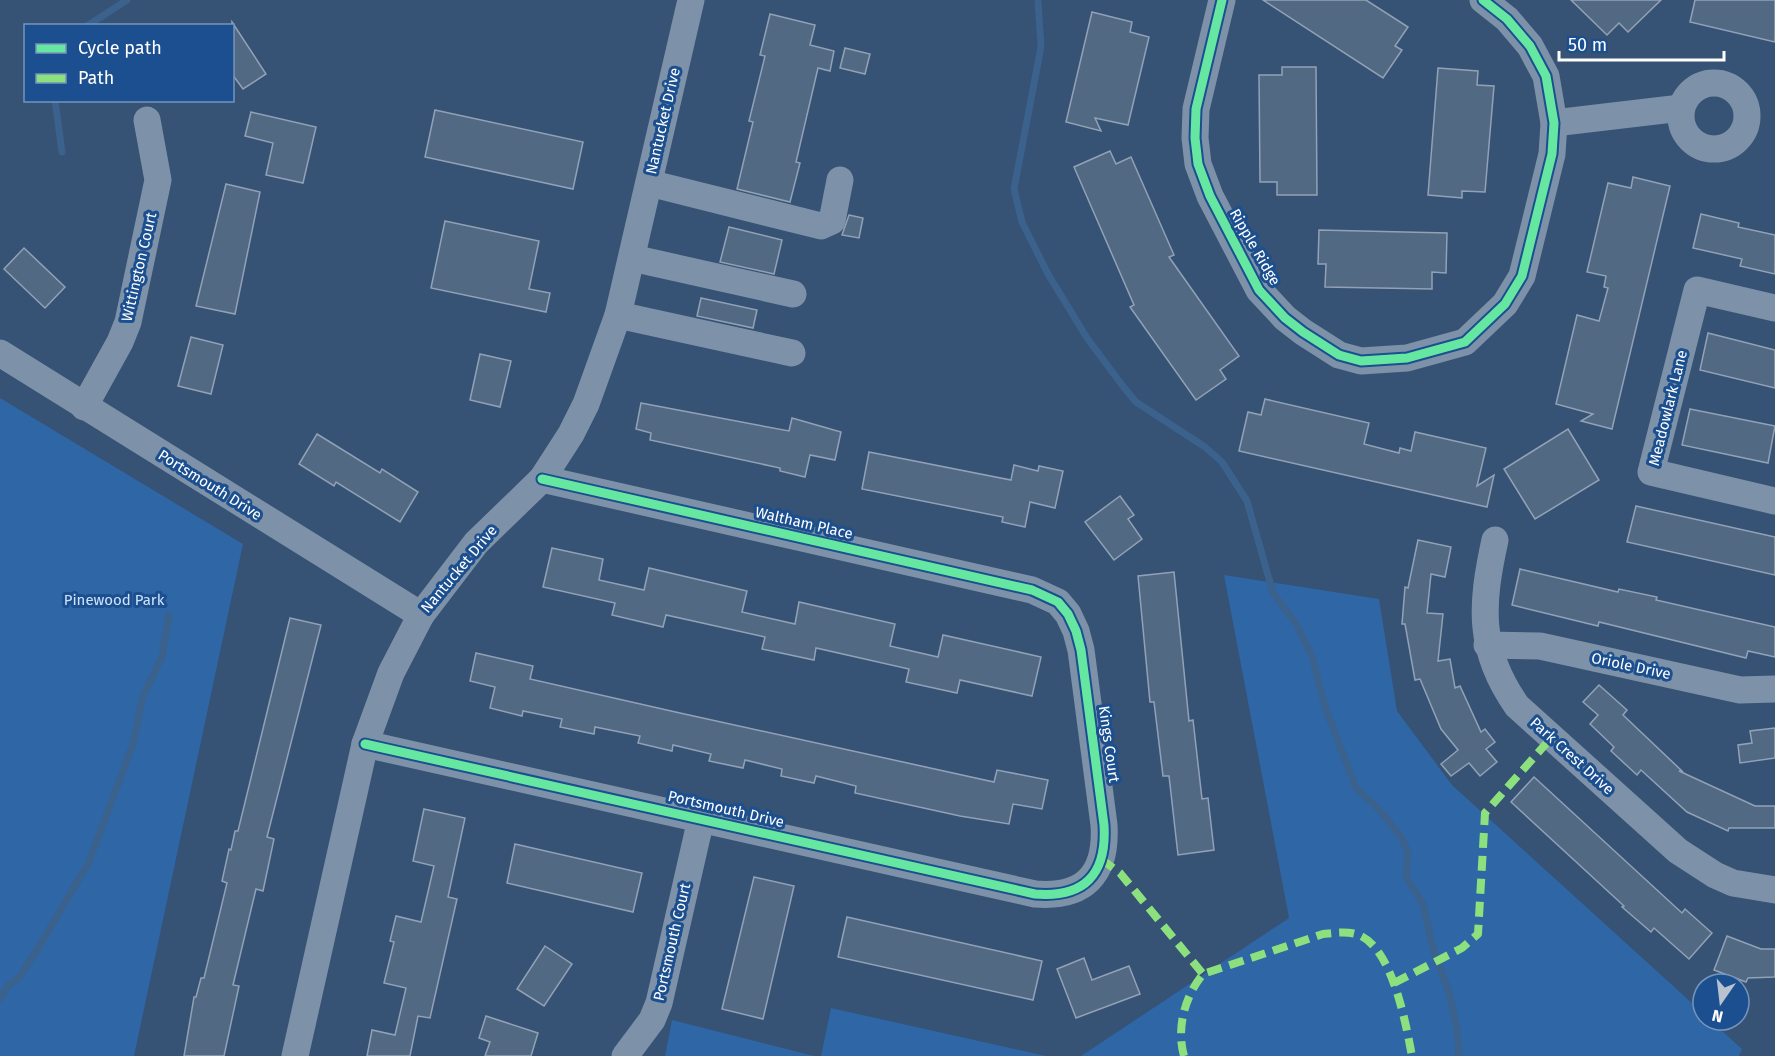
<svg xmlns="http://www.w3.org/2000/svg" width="1775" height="1056" font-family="'Fira Sans',sans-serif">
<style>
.green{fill:#2f66a5}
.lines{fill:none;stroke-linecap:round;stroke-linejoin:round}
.stream{stroke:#3b618d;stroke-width:7}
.building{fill:#526984;stroke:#92a2b6;stroke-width:1.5}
.minor{stroke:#7d92a8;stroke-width:27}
.quiet{stroke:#8de07e;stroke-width:8;stroke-dasharray:15 8;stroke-linecap:butt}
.cycleway-casing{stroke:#1b4f8f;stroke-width:13}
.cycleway{stroke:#66e7a1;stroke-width:9}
.labels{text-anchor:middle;stroke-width:6;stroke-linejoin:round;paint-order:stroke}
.street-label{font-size:15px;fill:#fff;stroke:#1b4f8f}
.park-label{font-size:15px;fill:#cfe3fa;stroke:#1b4f8f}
</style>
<rect width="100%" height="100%" fill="#365274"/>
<g class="green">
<polygon points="0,398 243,544 134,1056 0,1056"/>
<polygon points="1224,575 1379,599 1397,711 1452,785 1703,1013 1703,1020 1710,1020 1742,1049 1739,1056 1081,1056 1289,918"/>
<polygon points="831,1008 1046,1056 821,1056"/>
<polygon points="672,1020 814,1056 665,1056"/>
</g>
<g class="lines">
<g class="stream">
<polyline points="1038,0 1041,47 1014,189 1022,222 1048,274 1087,338 1122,385 1136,402 1205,447 1222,462 1247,501 1273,593 1296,624 1312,656 1325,707 1356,788 1378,808 1401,837 1408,852 1406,877 1423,904 1433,949 1449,992 1457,1029 1459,1056"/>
<polyline points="87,26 127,0"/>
<polyline points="55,100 62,152"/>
<polyline points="0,999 9,984 18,979 37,950 89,862 133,744 143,696 162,657 169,615"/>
</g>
</g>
<g class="building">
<polygon points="1263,0 1366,0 1408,27 1395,46 1402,50 1383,78"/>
<polygon points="1571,0 1661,0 1628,32 1619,23 1607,35"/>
<polygon points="1695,0 1775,0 1775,42 1690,22"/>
<polygon points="1092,12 1132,22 1130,32 1149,37 1128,125 1095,118 1101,131 1066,122"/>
<polygon points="770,14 815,25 810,45 834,51 830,71 818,68 796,162 800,163 790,202 737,189 753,122 749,121 765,56 760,55"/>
<polygon points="232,22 266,74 243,89 232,74"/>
<polygon points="845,48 870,54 865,74 840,68"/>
<polygon points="1282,67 1316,67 1317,195 1277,195 1277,182 1260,182 1259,75 1282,75"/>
<polygon points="1438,68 1478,71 1477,85 1494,86 1485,192 1462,191 1462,198 1428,195"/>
<polygon points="435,110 583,142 573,189 425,157"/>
<polygon points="251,112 316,127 303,183 266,175 273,143 245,136"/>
<polygon points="1110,151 1116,164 1131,157 1174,255 1169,257 1239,356 1220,370 1226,379 1196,400 1130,307 1134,305 1074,167"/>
<polygon points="1633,177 1670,186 1612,429 1581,421 1593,414 1556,404 1577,315 1599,321 1608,288 1604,287 1606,276 1587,272 1608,183 1631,188"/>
<polygon points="226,184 260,192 235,314 196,306"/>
<polygon points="1701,214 1739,223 1738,227 1775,235 1775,274 1740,266 1742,259 1693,248"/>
<polygon points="849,215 863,218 859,238 842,235"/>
<polygon points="445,221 539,241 529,289 550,293 546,312 431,288"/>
<polygon points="729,227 782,240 774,274 720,262"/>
<polygon points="1319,230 1447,233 1446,273 1432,272 1432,289 1325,287 1326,264 1318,264"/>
<polygon points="24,248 65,287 45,308 4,269"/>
<polygon points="701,298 757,310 753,328 697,316"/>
<polygon points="1708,333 1775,350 1775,388 1700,370"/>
<polygon points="191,337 223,345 211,394 178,386"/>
<polygon points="480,354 511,361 500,407 470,400"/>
<polygon points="1265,399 1369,423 1364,444 1399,453 1400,448 1411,451 1415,432 1486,448 1477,486 1494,475 1487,507 1239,451 1248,412 1261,415"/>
<polygon points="641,403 789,431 792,418 841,432 835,460 810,455 805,477 780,471 780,468 650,440 651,433 636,429"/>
<polygon points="1690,409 1775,426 1768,463 1682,445"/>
<polygon points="1568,429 1599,480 1535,519 1504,469"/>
<polygon points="317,434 380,473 382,469 418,492 400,522 336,482 334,486 299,464"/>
<polygon points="869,452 1011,480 1014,465 1038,471 1039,466 1063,471 1055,508 1030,502 1025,527 1002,522 1003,517 862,489"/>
<polygon points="1120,496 1134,515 1128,519 1142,539 1114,560 1085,522"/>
<polygon points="1636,506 1775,537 1775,575 1627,542"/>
<polygon points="1418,540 1451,547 1445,577 1431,574 1427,613 1443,614 1438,661 1450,659 1455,688 1460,686 1481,732 1485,729 1495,742 1486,749 1497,762 1480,776 1469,763 1451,776 1441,764 1458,750 1441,729 1420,679 1415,680 1405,624 1402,624 1405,587 1408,588"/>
<polygon points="552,548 603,559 599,580 644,590 649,568 747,591 742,612 795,624 799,602 895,624 890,646 938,657 943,635 1041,657 1032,696 960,680 957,693 906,682 909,669 816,648 814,660 762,649 765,637 666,615 663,627 612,615 615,603 543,587"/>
<polygon points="1520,569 1618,592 1619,589 1657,597 1656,600 1775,627 1775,657 1748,651 1746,658 1599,622 1598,626 1512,605"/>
<polygon points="1174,572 1189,721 1193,720 1202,799 1208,798 1214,850 1178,855 1169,776 1163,776 1154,702 1150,702 1138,576"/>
<polygon points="290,618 321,625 267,837 274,839 263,891 256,889 233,985 239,986 224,1056 184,1056 194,997 196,997 201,978 204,978 227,883 222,881 229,849 231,850 235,831 238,831"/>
<polygon points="476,653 533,666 530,679 680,713 994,782 997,770 1048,780 1042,809 1013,804 1009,824 960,816 855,793 856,786 816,776 814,783 781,776 782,769 745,760 743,768 709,761 711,754 673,745 672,751 638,743 640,736 595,727 594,734 560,727 562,719 523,711 522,716 490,708 495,687 470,681"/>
<polygon points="1599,685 1627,710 1623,715 1682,771 1679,771 1755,806 1775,806 1775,828 1729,828 1728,831 1687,812 1641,770 1637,775 1611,751 1614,747 1590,724 1598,715 1583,702"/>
<polygon points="1775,728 1775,758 1740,763 1738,745 1752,743 1750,731"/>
<polygon points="1534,777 1682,913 1685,909 1712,933 1689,959 1654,928 1651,932 1622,907 1624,906 1511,802"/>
<polygon points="424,809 465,818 448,897 457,899 430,1018 418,1016 410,1056 367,1056 372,1030 395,1035 406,988 384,983 394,942 390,941 396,916 421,922 434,866 413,861"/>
<polygon points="515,844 642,873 633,912 507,883"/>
<polygon points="754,877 794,886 763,1019 722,1009"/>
<polygon points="847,917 1042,961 1033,1000 838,957"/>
<polygon points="1727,936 1761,949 1775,949 1775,977 1748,978 1746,982 1714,970"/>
<polygon points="545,946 572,964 544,1006 517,989"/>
<polygon points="1084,958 1092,980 1129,966 1140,994 1076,1018 1057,969"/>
<polygon points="486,1016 538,1033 531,1056 485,1056 490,1042 479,1038"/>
</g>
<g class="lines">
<g class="minor">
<polyline points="1222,0 1196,109 1195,138 1198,164 1210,196 1259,290 1285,318 1303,332 1339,355 1361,361 1407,358 1465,342 1505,304 1522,276 1552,154 1554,123 1546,76 1530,46 1507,19 1483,0"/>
<circle cx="1714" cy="116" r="33"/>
<polyline points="1554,123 1681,108"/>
<polyline points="649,183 821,226 832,221 840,180"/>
<polyline points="632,258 793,294"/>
<polyline points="1775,308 1697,290 1651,472 1775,501"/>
<polyline points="618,315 792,353"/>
<polyline points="0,353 421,615"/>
<polyline points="84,407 120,342 128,322 158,180 147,120"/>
<path d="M1495,540C1481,604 1477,649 1517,706L1678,851L1715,875L1733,883L1775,890"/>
<polyline points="1487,645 1540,646 1740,690 1775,689"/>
<path d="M365,744L1035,894C1084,898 1107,875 1104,825L1081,650L1076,631L1068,614L1058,602L1032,590L542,479"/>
<polyline points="295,1056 365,744 391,673 421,615 476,543 542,479 571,434 586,404 618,315 691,0"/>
<polyline points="625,1056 652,1020 659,1003 701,819"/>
</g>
<g class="quiet">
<polyline points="1101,859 1120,873 1203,974"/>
<polyline points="1394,983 1462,948 1478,934 1485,813 1551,738"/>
<path d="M1184,1056C1176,1028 1185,996 1203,974L1323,934C1334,933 1345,931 1356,934C1392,944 1406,1025 1412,1056"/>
</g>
<defs>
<g id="cycleway">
<polyline points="1222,0 1196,109 1195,138 1198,164 1210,196 1259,290 1285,318 1303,332 1339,355 1361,361 1407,358 1465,342 1505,304 1522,276 1552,154 1554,123 1546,76 1530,46 1507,19 1483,0"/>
<path d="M365,744L1035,894C1084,898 1107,875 1104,825L1081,650L1076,631L1068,614L1058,602L1032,590L542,479"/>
</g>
</defs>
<use href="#cycleway" class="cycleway-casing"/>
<use href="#cycleway" class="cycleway"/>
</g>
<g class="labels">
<g class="street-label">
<text transform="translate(663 121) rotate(-77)" y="5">Nantucket Drive</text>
<text transform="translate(1255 247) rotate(60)" y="5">Ripple Ridge</text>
<text transform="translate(139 267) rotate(-77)" y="5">Wittington Court</text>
<text transform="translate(1668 408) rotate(-76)" y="5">Meadowlark Lane</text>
<text transform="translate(210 485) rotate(32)" y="5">Portsmouth Drive</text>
<text transform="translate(804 523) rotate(13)" y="5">Waltham Place</text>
<text transform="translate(459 569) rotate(-50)" y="5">Nantucket Drive</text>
<text transform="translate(1631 666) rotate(12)" y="5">Oriole Drive</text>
<text transform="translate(1109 744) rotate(82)" y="5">Kings Court</text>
<text transform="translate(1572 756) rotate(42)" y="5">Park Crest Drive</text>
<text transform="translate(726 809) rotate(13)" y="5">Portsmouth Drive</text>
<text transform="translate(672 942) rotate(-77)" y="5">Portsmouth Court</text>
</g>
<g class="park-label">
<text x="114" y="605">Pinewood Park</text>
</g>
</g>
<rect x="24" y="24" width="210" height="78" fill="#1b4f8f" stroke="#7695bc" stroke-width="1.5"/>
<rect x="36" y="44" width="30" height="9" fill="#66e7a1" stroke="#7695bc" stroke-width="1.5"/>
<text x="78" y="54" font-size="18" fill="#ffffff">Cycle path</text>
<rect x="36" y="74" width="30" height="9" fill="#8de07e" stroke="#7695bc" stroke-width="1.5"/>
<text x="78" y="84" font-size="18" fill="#ffffff">Path</text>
<g transform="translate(1721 1002) rotate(194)"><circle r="28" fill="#1b4f8f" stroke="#7695bc" stroke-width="1.5"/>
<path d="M0-4.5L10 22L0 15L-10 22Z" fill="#b9c2ce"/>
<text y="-9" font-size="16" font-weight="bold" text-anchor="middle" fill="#ffffff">N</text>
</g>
<path d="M1559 51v9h165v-9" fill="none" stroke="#ffffff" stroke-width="3"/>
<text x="1568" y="51" font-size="18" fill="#ffffff" stroke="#1b4f8f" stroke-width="4.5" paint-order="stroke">50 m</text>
</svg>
